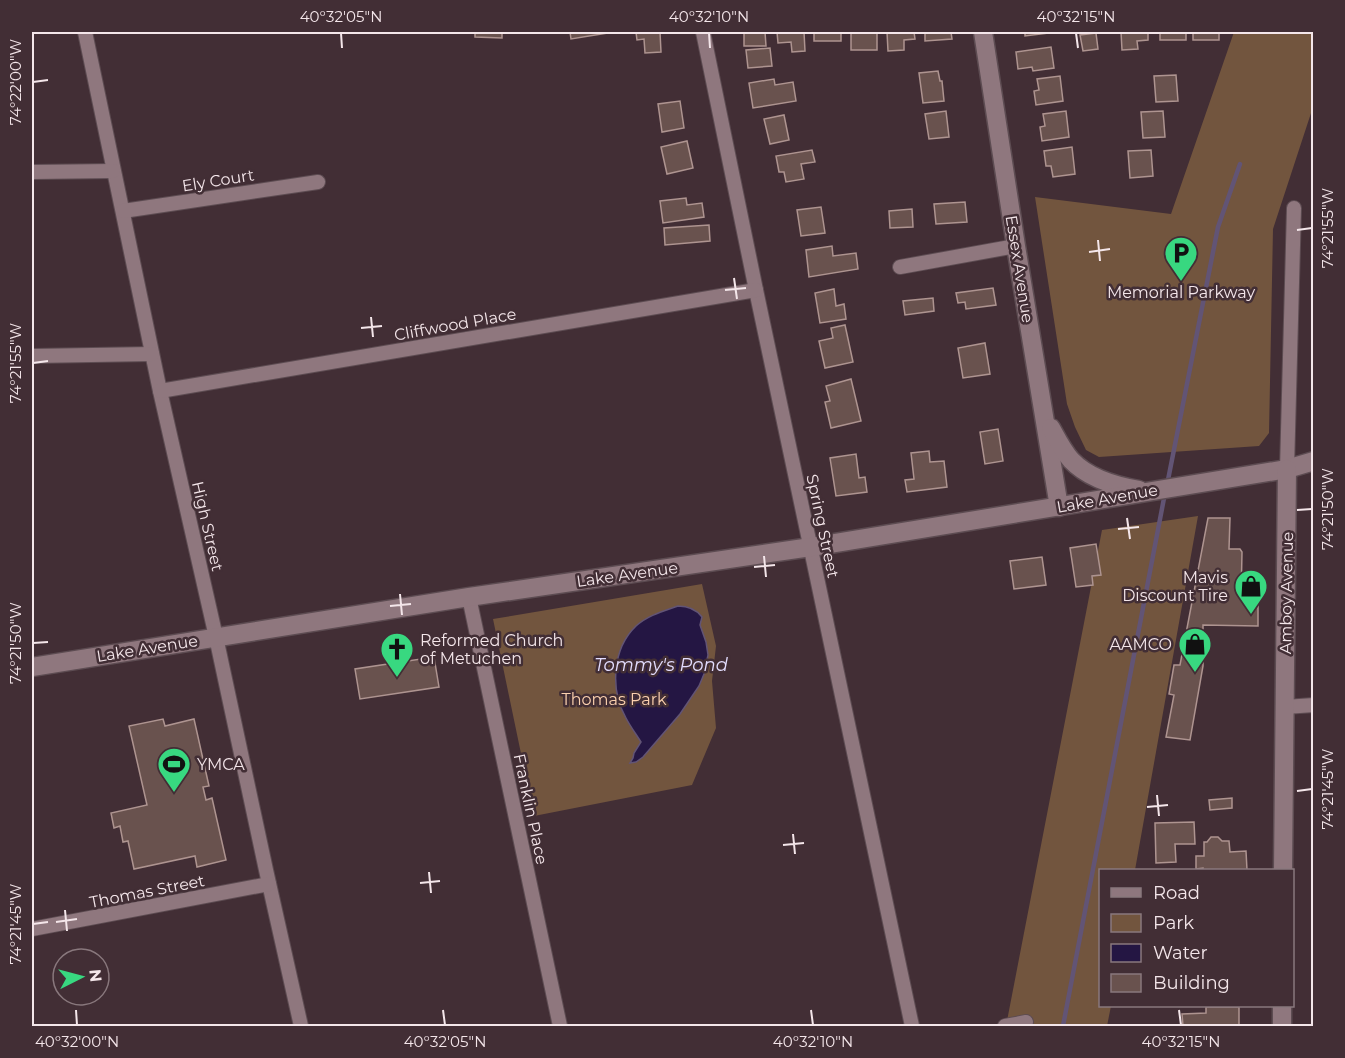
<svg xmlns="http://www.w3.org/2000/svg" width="1345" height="1058" font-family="Montserrat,sans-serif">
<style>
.green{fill:#72553e}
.water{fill:#241643;stroke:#625475;stroke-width:1.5}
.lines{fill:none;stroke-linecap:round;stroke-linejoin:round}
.stream{stroke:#625475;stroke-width:4.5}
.building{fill:#69524e;stroke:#ae9490;stroke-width:1.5}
.minor-casing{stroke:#5d4c52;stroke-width:16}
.tertiary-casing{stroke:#5d4c52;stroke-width:21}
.minor{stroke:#8f777e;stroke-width:14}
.tertiary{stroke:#8f777e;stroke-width:18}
.ticks{fill:none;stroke:#f4e6ea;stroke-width:2}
.labels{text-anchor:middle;stroke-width:5;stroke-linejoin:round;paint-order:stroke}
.street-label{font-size:16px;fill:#f4e6ea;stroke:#422e35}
.poi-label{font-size:16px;fill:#f4e6ea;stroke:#422e35;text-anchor:end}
.park-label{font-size:16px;fill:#fcd1af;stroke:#422e35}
.water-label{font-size:18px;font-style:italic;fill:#e3ddfe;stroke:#422e35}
.neatline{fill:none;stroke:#f4e6ea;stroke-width:2}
.ticks-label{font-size:15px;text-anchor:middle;fill:#f4e6ea}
</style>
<rect width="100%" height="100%" fill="#422e35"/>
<g class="green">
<polygon points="1234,32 1313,32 1313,107 1273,229 1269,433 1259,446 1099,457 1086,450 1075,427 1067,404 1035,197 1171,214"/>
<polygon points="1198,516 1135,870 1100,870 1100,1006 1111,1006 1107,1026 1006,1026 1102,530"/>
<polygon points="702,584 716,646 712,681 716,728 692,785 534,816 493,619"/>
</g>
<path class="water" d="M678,606C688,606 696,609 702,617L700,625L706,642L708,655L704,674L699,686L680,714L643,757L636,762L630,763L633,758L634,753L641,742C636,734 630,726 626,718C610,690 612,649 636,626C648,615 664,611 678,606Z"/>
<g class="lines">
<g class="stream">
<polyline points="1167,485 1218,227 1240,164"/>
<polyline points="1063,1026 1165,493"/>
</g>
</g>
<g class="building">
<polygon points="475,32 502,32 502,38 475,37"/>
<polygon points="570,32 614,32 571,39"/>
<polygon points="636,32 660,32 661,52 645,53 644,39 637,40"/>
<polygon points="744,32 765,32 766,46 744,46"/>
<polygon points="777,32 804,32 805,51 792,52 791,42 778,43"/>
<rect x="814" y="32" width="27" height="9"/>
<rect x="851" y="32" width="26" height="18"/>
<polygon points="887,32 914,32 915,39 904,40 904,50 888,51"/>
<polygon points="925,32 951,32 952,39 925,41"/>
<polygon points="1025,32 1057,32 1025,36"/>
<polygon points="1121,32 1148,32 1148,40 1137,41 1138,49 1122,50"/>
<rect x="1160" y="32" width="26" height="8"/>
<rect x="1193" y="32" width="26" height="8"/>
<polygon points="1096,33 1098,49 1083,51 1080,35"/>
<polygon points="1051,47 1054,68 1033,71 1032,67 1018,69 1016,52"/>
<polygon points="770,48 772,66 748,68 746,50"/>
<polygon points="938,71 940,81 942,81 944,101 923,103 919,73"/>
<polygon points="1176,75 1178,101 1156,102 1154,76"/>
<polygon points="1060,76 1063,101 1036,105 1034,91 1039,90 1037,79"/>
<polygon points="774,79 775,85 793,82 796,101 753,108 749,83"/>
<polygon points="680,101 684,128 662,132 658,104"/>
<polygon points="946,111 949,137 929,139 925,114"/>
<polygon points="1066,111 1069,137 1042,141 1040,127 1045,126 1043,114"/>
<polygon points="1163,111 1165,137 1143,138 1141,112"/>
<polygon points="784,115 789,140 770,144 764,119"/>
<polygon points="687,141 693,168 667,174 661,147"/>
<polygon points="1072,147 1075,174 1053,177 1051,166 1046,166 1044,151"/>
<polygon points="812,150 815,162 801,164 804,179 786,182 784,172 779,172 776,156"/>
<polygon points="1151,150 1153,176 1130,178 1128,151"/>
<polygon points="686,198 687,205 702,203 704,217 663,223 660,201"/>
<polygon points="965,202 967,222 936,224 934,204"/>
<polygon points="821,207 825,233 801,236 797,210"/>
<polygon points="912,209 913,227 890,228 889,211"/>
<polygon points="709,225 710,241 665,245 664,228"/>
<polygon points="832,246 833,256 856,253 858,269 809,277 806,250"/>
<polygon points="993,288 996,305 966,309 965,302 958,303 956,293"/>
<polygon points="834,289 836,306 844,304 846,319 820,323 815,293"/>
<polygon points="933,298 934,311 905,315 903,301"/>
<polygon points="845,325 853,362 825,368 819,341 833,338 831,328"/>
<polygon points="985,343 990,374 963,378 958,348"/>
<polygon points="851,379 861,421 831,428 825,402 830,401 826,386"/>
<polygon points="998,429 1003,461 985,464 980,432"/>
<polygon points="929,451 930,462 944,461 947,487 907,492 905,480 914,479 911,453"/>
<polygon points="856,454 859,478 865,477 867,492 836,496 830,458"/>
<polygon points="1208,518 1230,518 1229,549 1240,549 1242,552 1241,600 1258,600 1258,626 1203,625 1203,666 1190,740 1166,737 1174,695 1169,694 1174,665 1180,665"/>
<polygon points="1096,544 1101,575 1092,576 1093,585 1076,587 1070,548"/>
<polygon points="1042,557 1046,585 1014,589 1010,561"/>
<polygon points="434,657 439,687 360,699 355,669"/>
<polygon points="163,719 165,726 194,719 209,786 203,787 206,800 212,798 226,860 197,867 195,856 134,869 128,841 123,842 120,826 114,828 111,813 147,805 129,726"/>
<polygon points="1232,798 1232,808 1210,810 1209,800"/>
<polygon points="1194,822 1195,844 1175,844 1176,862 1156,863 1155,823"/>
<polygon points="1211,837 1218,837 1222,841 1229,841 1230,852 1246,851 1247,870 1203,870 1203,868 1196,869 1196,856 1204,856 1204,842 1207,842"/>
<polygon points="1206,1007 1239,1007 1239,1026 1183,1026 1182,1014 1206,1013"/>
</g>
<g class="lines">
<defs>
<g id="minor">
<polyline points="85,32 160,391 216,637 266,870 301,1026"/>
<polyline points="703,32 756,290 912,1026"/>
<polyline points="32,172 113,171"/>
<polyline points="123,211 318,182"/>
<polyline points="900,267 1016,246"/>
<polyline points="32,356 152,354"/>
<polyline points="160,391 756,290"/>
<polyline points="1287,469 1294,208"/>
<polyline points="469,597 560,1026"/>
<polyline points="1285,707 1314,705"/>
<polyline points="32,929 269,884"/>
<polyline points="1005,1026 1026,1022"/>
</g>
<g id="tertiary">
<polyline points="983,32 1016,246 1059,507"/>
<path d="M1051,428C1057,439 1063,451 1071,460C1088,478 1115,486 1139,490"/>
<polyline points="32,667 469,597 811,547 1287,469 1314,461"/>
<polyline points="1283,870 1287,469"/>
<polyline points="1282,1026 1282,1006"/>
</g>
</defs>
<use href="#minor" class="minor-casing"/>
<use href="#tertiary" class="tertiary-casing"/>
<use href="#minor" class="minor"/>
<use href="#tertiary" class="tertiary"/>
</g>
<path class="ticks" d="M341,33L342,48M709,33L710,48M1076,33L1078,48M33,82L48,80M1297,230L1312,228M1098,240L1100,261M1089,252L1110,249M734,278L737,299M725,290L746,288M371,317L373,337M361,328L382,326M33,363L48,361M1297,510L1312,509M1127,518L1130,539M1118,529L1139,527M764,556L766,577M754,567L775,565M400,594L402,615M390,606L411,604M33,643L48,642M1297,791L1312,789M1157,795L1159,816M1147,807L1168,805M793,834L795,854M783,845L804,843M429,872L431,893M420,883L440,881M65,910L67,931M56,922L77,919M33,924L48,922M76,1010L77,1025M443,1010L445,1025M811,1010L813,1025M1179,1010L1181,1025"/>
<defs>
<symbol id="parking-pin" viewBox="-11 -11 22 30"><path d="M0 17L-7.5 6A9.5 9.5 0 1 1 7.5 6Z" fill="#38d880" stroke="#422e35"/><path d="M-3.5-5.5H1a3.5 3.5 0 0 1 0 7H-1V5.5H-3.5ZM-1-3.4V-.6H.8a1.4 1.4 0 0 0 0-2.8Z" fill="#111"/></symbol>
<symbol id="shop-pin" viewBox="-11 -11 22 30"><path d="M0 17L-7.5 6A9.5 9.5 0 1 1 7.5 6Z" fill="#38d880" stroke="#422e35"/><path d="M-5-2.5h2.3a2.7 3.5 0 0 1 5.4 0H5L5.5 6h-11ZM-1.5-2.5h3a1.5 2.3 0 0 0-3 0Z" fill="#111"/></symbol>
<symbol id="church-pin" viewBox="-11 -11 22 30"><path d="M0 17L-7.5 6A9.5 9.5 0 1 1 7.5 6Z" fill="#38d880" stroke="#422e35"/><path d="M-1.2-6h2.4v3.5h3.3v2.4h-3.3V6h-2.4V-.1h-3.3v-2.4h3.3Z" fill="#111"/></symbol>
<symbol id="stadium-pin" viewBox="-11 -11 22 30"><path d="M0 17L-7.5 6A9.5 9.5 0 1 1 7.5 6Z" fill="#38d880" stroke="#422e35"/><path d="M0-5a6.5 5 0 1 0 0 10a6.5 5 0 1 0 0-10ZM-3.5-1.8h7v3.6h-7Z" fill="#111"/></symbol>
</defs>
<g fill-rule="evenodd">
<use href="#parking-pin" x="1162" y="234" width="38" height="52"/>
<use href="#shop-pin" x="1232" y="567" width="38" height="52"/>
<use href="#shop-pin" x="1176" y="625" width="38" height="52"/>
<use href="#church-pin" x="378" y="630" width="38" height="52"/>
<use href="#stadium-pin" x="155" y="745" width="38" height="52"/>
</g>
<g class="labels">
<g class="street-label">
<text transform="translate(218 180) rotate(-9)" y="6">Ely Court</text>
<text transform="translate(1020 269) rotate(81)" y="6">Essex Avenue</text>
<text transform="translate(455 324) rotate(-10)" y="6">Cliffwood Place</text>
<text transform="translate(1107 498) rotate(-10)" y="6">Lake Avenue</text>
<text transform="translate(208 526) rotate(77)" y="6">High Street</text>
<text transform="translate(823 526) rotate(78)" y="6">Spring Street</text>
<text transform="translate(627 574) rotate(-8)" y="6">Lake Avenue</text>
<text transform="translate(1286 593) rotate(-89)" y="6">Amboy Avenue</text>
<text transform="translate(147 648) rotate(-9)" y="6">Lake Avenue</text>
<text transform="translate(531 809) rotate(78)" y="6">Franklin Place</text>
<text transform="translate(147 891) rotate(-11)" y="6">Thomas Street</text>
</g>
<g class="poi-label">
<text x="1181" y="298" text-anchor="middle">Memorial Parkway</text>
<text x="1228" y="583">Mavis<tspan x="1228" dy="18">Discount Tire</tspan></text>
<text x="420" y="646" text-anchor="start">Reformed Church<tspan x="420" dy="18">of Metuchen</tspan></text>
<text x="1172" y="650">AAMCO</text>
<text x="197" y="770" text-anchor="start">YMCA</text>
</g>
<g class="park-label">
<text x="614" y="705">Thomas Park</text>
</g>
<g class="water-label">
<text x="661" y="671">Tommy's Pond</text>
</g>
</g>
<rect width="1345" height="1058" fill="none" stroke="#422e35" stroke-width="66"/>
<rect x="1099" y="869" width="195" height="138" fill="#422e35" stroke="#89787d" stroke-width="1.5"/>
<rect x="1111" y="888" width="30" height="9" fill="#8f777e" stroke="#89787d" stroke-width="1.5"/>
<text x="1153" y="899" font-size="18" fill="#f4e6ea">Road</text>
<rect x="1111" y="914" width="30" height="18" fill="#72553e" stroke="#89787d" stroke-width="1.5"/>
<text x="1153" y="929" font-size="18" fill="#f4e6ea">Park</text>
<rect x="1111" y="944" width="30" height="18" fill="#241643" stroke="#89787d" stroke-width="1.5"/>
<text x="1153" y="959" font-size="18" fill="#f4e6ea">Water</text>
<rect x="1111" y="974" width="30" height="18" fill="#69524e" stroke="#89787d" stroke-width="1.5"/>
<text x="1153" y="989" font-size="18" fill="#f4e6ea">Building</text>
<g transform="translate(81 977) rotate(84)"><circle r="28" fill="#422e35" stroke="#89787d" stroke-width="1.5"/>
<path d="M0-4.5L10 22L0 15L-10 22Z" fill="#38d880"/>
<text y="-9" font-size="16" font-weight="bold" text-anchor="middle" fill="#f4e6ea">N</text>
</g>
<rect x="33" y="33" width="1279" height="992" class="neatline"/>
<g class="ticks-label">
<text x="341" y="22">40°32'05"N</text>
<text x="709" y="22">40°32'10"N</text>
<text x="1076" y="22">40°32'15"N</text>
<text transform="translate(16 82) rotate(-90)" y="5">74°22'00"W</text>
<text transform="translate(1328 228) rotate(-90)" y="5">74°21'55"W</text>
<text transform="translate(16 363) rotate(-90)" y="5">74°21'55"W</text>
<text transform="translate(1328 509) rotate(-90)" y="5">74°21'50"W</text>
<text transform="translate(16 643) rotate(-90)" y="5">74°21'50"W</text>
<text transform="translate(1328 789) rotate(-90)" y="5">74°21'45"W</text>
<text transform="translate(16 924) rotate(-90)" y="5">74°21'45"W</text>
<text x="77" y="1047">40°32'00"N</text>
<text x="445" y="1047">40°32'05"N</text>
<text x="813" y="1047">40°32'10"N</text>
<text x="1181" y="1047">40°32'15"N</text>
</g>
</svg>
